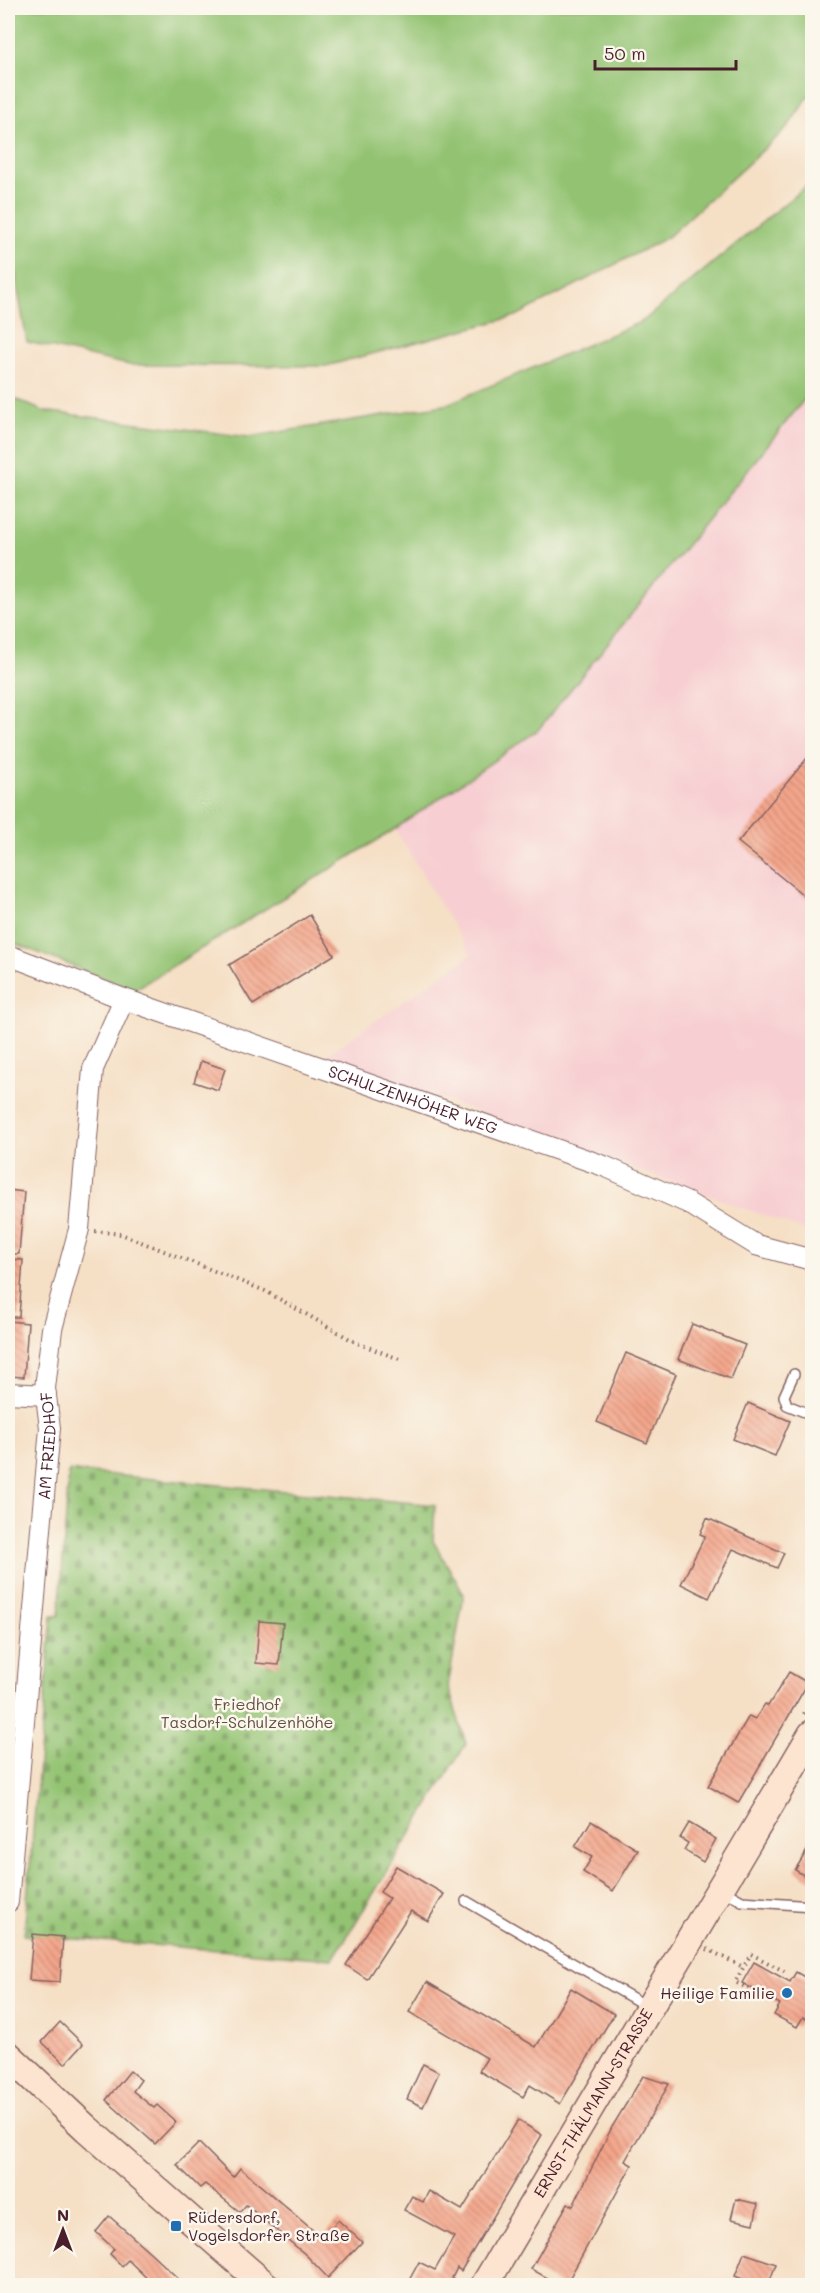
<svg xmlns="http://www.w3.org/2000/svg" width="820" height="2293" font-family="Mali,sans-serif">
<style>
.built{fill:#f7cfd2}
.grass{fill:#93c372;stroke:#6e714e;stroke-width:1.5}
.cemetery{fill:url(#cemetery-stones);stroke:#6e714e;stroke-width:1.5}
.building{fill:url(#building-back-hatch)}
.lines{fill:none;stroke-linecap:round;stroke-linejoin:round}
.lane-casing{stroke:#866261;stroke-width:12}
.street-casing{stroke:#866261;stroke-width:22}
.secondary-casing{stroke:#866261;stroke-width:30}
.path{stroke:#866261;stroke-width:4;stroke-dasharray:1.5 4.5;stroke-linecap:butt}
.lane{stroke:#fff;stroke-width:9}
.street{stroke:#fff;stroke-width:20}
.secondary{stroke:#fde4d1;stroke-width:27}
.poi-dot{fill:#1f6fb2;stroke:#fbf7ec;stroke-width:2}
.labels{text-anchor:middle;stroke-width:5;stroke-linejoin:round;paint-order:stroke}
.street-label{font-size:16px;fill:#4a1f2b;stroke:#fbf7ec}
.park-label{font-size:16px;fill:#605040;stroke:#fbf7ec}
.poi-label{font-size:16px;fill:#4a1f2b;stroke:#fbf7ec;text-anchor:end}
</style>
<defs>
<pattern id="cemetery-stones" width="16" height="16" patternUnits="userSpaceOnUse" patternTransform="scale(1.5)"><rect width="16" height="16" fill="#93c372"/><path d="M2 7V4a2 2 0 0 1 4 0v3zM10 15v-3a2 2 0 0 1 4 0v3z" fill="#7a9e5e"/></pattern>
<pattern id="building-back-hatch" width="6" height="6" patternUnits="userSpaceOnUse" patternTransform="scale(1.5)"><rect width="6" height="6" fill="#f4a68b"/><path d="M-1 5l2 2M0 0l6 6M5-1l2 2" fill="none" stroke="#c88772"/></pattern>
</defs>
<rect width="100%" height="100%" fill="#fbf7ec"/>
<filter id="ink" filterUnits="userSpaceOnUse"><feTurbulence type="fractalNoise" baseFrequency=".0167" numOctaves="2"/><feDisplacementMap in="SourceGraphic" scale="12" xChannelSelector="R" yChannelSelector="G"/><feConvolveMatrix kernelMatrix="1 2 1 2 8 2 1 2 1" color-interpolation-filters="sRGB"/></filter>
<filter id="wash" filterUnits="userSpaceOnUse"><feTurbulence type="fractalNoise" baseFrequency=".008" numOctaves="4" result="noise"/><feDisplacementMap in="SourceGraphic" scale="24" xChannelSelector="R" yChannelSelector="G"/><feGaussianBlur stdDeviation="1.35" result="paint"/><feColorMatrix in="noise" values="0 0 0 0 0 0 0 0 0 0 0 0 0 0 0 0 0 1.4 0 .05"/><feComposite in="paint" operator="in"/></filter>
<g filter="url(#wash)">
<rect width="100%" height="100%" fill="#f5dfc5"/>
<polygon class="built" points="812,390 812,1233 325,1056 471,955 395,829 538,730"/>
<g class="grass">
<polygon points="8,8 812,8 812,91 787,128 668,237 516,316 326,366 129,365 27,342 13,262 8,259"/>
<polygon points="812,181 812,390 538,730 395,829 134,990 8,941 8,396 43,411 249,437 445,405 643,321"/>
</g>
<polygon class="cemetery" points="69,1471 435,1505 433,1541 464,1594 448,1686 466,1744 333,1959 24,1935 52,1615 59,1616"/>
<g id="blocks">
<g class="building">
<polygon points="813,751 813,903 738,842"/>
<polygon points="310,915 334,955 253,1005 229,965"/>
<polygon points="201,1061 225,1069 218,1090 194,1082"/>
<polygon points="8,1190 24,1192 19,1254 8,1254"/>
<polygon points="8,1259 23,1260 19,1317 8,1317"/>
<polygon points="8,1321 28,1323 24,1377 8,1376"/>
<polygon points="692,1324 745,1345 731,1379 678,1359"/>
<polygon points="626,1353 676,1374 647,1443 597,1422"/>
<polygon points="748,1403 790,1421 775,1456 733,1439"/>
<polygon points="707,1518 784,1553 777,1568 733,1549 709,1598 681,1584 705,1536 700,1534"/>
<polygon points="259,1621 283,1623 279,1665 256,1663"/>
<polygon points="789,1672 808,1683 738,1803 708,1786 749,1716 755,1719 765,1704 768,1706"/>
<polygon points="591,1821 638,1850 613,1891 583,1872 592,1857 575,1847"/>
<polygon points="689,1823 716,1839 703,1862 684,1850 688,1843 680,1838"/>
<polygon points="813,1841 813,1881 795,1870"/>
<polygon points="396,1866 444,1894 428,1921 411,1911 367,1979 346,1965 389,1898 380,1892"/>
<polygon points="33,1934 63,1937 60,1982 29,1980"/>
<polygon points="754,1962 790,1982 796,1972 813,1982 813,2023 803,2017 797,2027 774,2015 780,2004 742,1983"/>
<polygon points="427,1982 536,2047 571,1988 614,2014 560,2104 530,2085 523,2097 479,2071 487,2058 409,2012"/>
<polygon points="60,2022 83,2044 65,2064 42,2042"/>
<polygon points="423,2064 439,2072 423,2107 407,2099"/>
<polygon points="130,2071 141,2080 133,2091 154,2108 157,2105 176,2122 155,2144 106,2100"/>
<polygon points="643,2076 669,2084 625,2161 632,2165 565,2286 562,2286 531,2269 568,2203 573,2206 612,2127"/>
<polygon points="518,2120 542,2135 461,2271 457,2268 452,2278 466,2286 406,2286 419,2262 435,2270 454,2237 404,2210 412,2196 423,2202 429,2191 462,2210"/>
<polygon points="199,2143 233,2177 240,2168 322,2238 338,2220 362,2242 328,2278 306,2255 246,2205 240,2212 205,2184 200,2188 177,2165"/>
<polygon points="736,2199 758,2204 754,2224 731,2219"/>
<polygon points="109,2216 151,2253 186,2286 155,2286 128,2260 122,2266 110,2254 114,2249 96,2232"/>
<polygon points="744,2253 776,2264 768,2286 760,2286 735,2276"/>
</g>
</g>
</g>
<g filter="url(#ink)">
<use href="#blocks" fill-opacity="0" stroke="#866261" stroke-width="1.5"/>
<g class="lines">
<defs>
<g id="lane">
<polyline points="794,1374 784,1396 787,1405 812,1415"/>
<polyline points="722,1890 742,1901 812,1906"/>
<polyline points="466,1901 648,2007"/>
</g>
<g id="street">
<path id="s1" d="M8,955L124,999L604,1166L688,1203L756,1245L812,1260"/>
<polyline points="8,1393 46,1395"/>
<path id="s2" d="M8,1902L50,1428L45,1388L52,1329L79,1229L93,1069L124,999"/>
</g>
<g id="secondary">
<polyline points="8,2055 87,2129 266,2286"/>
<path id="s3" d="M484,2286L812,1734"/>
</g>
</defs>
<use href="#lane" class="lane-casing"/>
<use href="#street" class="street-casing"/>
<use href="#secondary" class="secondary-casing"/>
<g class="path">
<polyline points="95,1231 121,1234 265,1291 357,1343 402,1360"/>
<polyline points="804,1714 812,1699"/>
<polyline points="707,1949 743,1967"/>
<polyline points="749,1989 735,1982 751,1954 786,1972"/>
</g>
<use href="#lane" class="lane"/>
<use href="#street" class="street"/>
<use href="#secondary" class="secondary"/>
</g>
</g>
<g class="poi-dot">
<circle cx="787" cy="1993" r="6"/>
<rect x="170" y="2220" width="12" height="12" rx="3"/>
</g>
<g class="labels">
<g class="street-label">
<text dy="6" stroke="none"><textPath href="#s1" startOffset="430">SCHULZENHÖHER WEG</textPath></text>
<text dy="6" stroke="none"><textPath href="#s2" startOffset="458">AM FRIEDHOF</textPath></text>
<text dy="6" stroke="none"><textPath href="#s3" startOffset="213">ERNST-THÄLMANN-STRASSE</textPath></text>
</g>
<g class="park-label">
<text x="247" y="1710">Friedhof<tspan x="247" dy="18">Tasdorf-Schulzenhöhe</tspan></text>
</g>
<g class="poi-label">
<text x="775" y="1999">Heilige Familie</text>
<text x="188" y="2223" text-anchor="start">Rüdersdorf,<tspan x="188" dy="18">Vogelsdorfer Straße</tspan></text>
</g>
</g>
<rect width="820" height="2293" fill="none" stroke="#fbf7ec" stroke-width="30"/>
<g transform="translate(63 2230)" stroke="#fbf7ec" stroke-width="4.5" paint-order="stroke">
<path d="M0-4.5L10 22L0 15L-10 22Z" fill="#4a1f2b"/>
<text y="-9" font-size="16" font-weight="bold" text-anchor="middle" fill="#4a1f2b">N</text>
</g>
<path d="M595 60v9h141v-9" fill="none" stroke="#4a1f2b" stroke-width="3"/>
<text x="604" y="60" font-size="18" fill="#4a1f2b" stroke="#fbf7ec" stroke-width="4.5" paint-order="stroke">50 m</text>
</svg>
